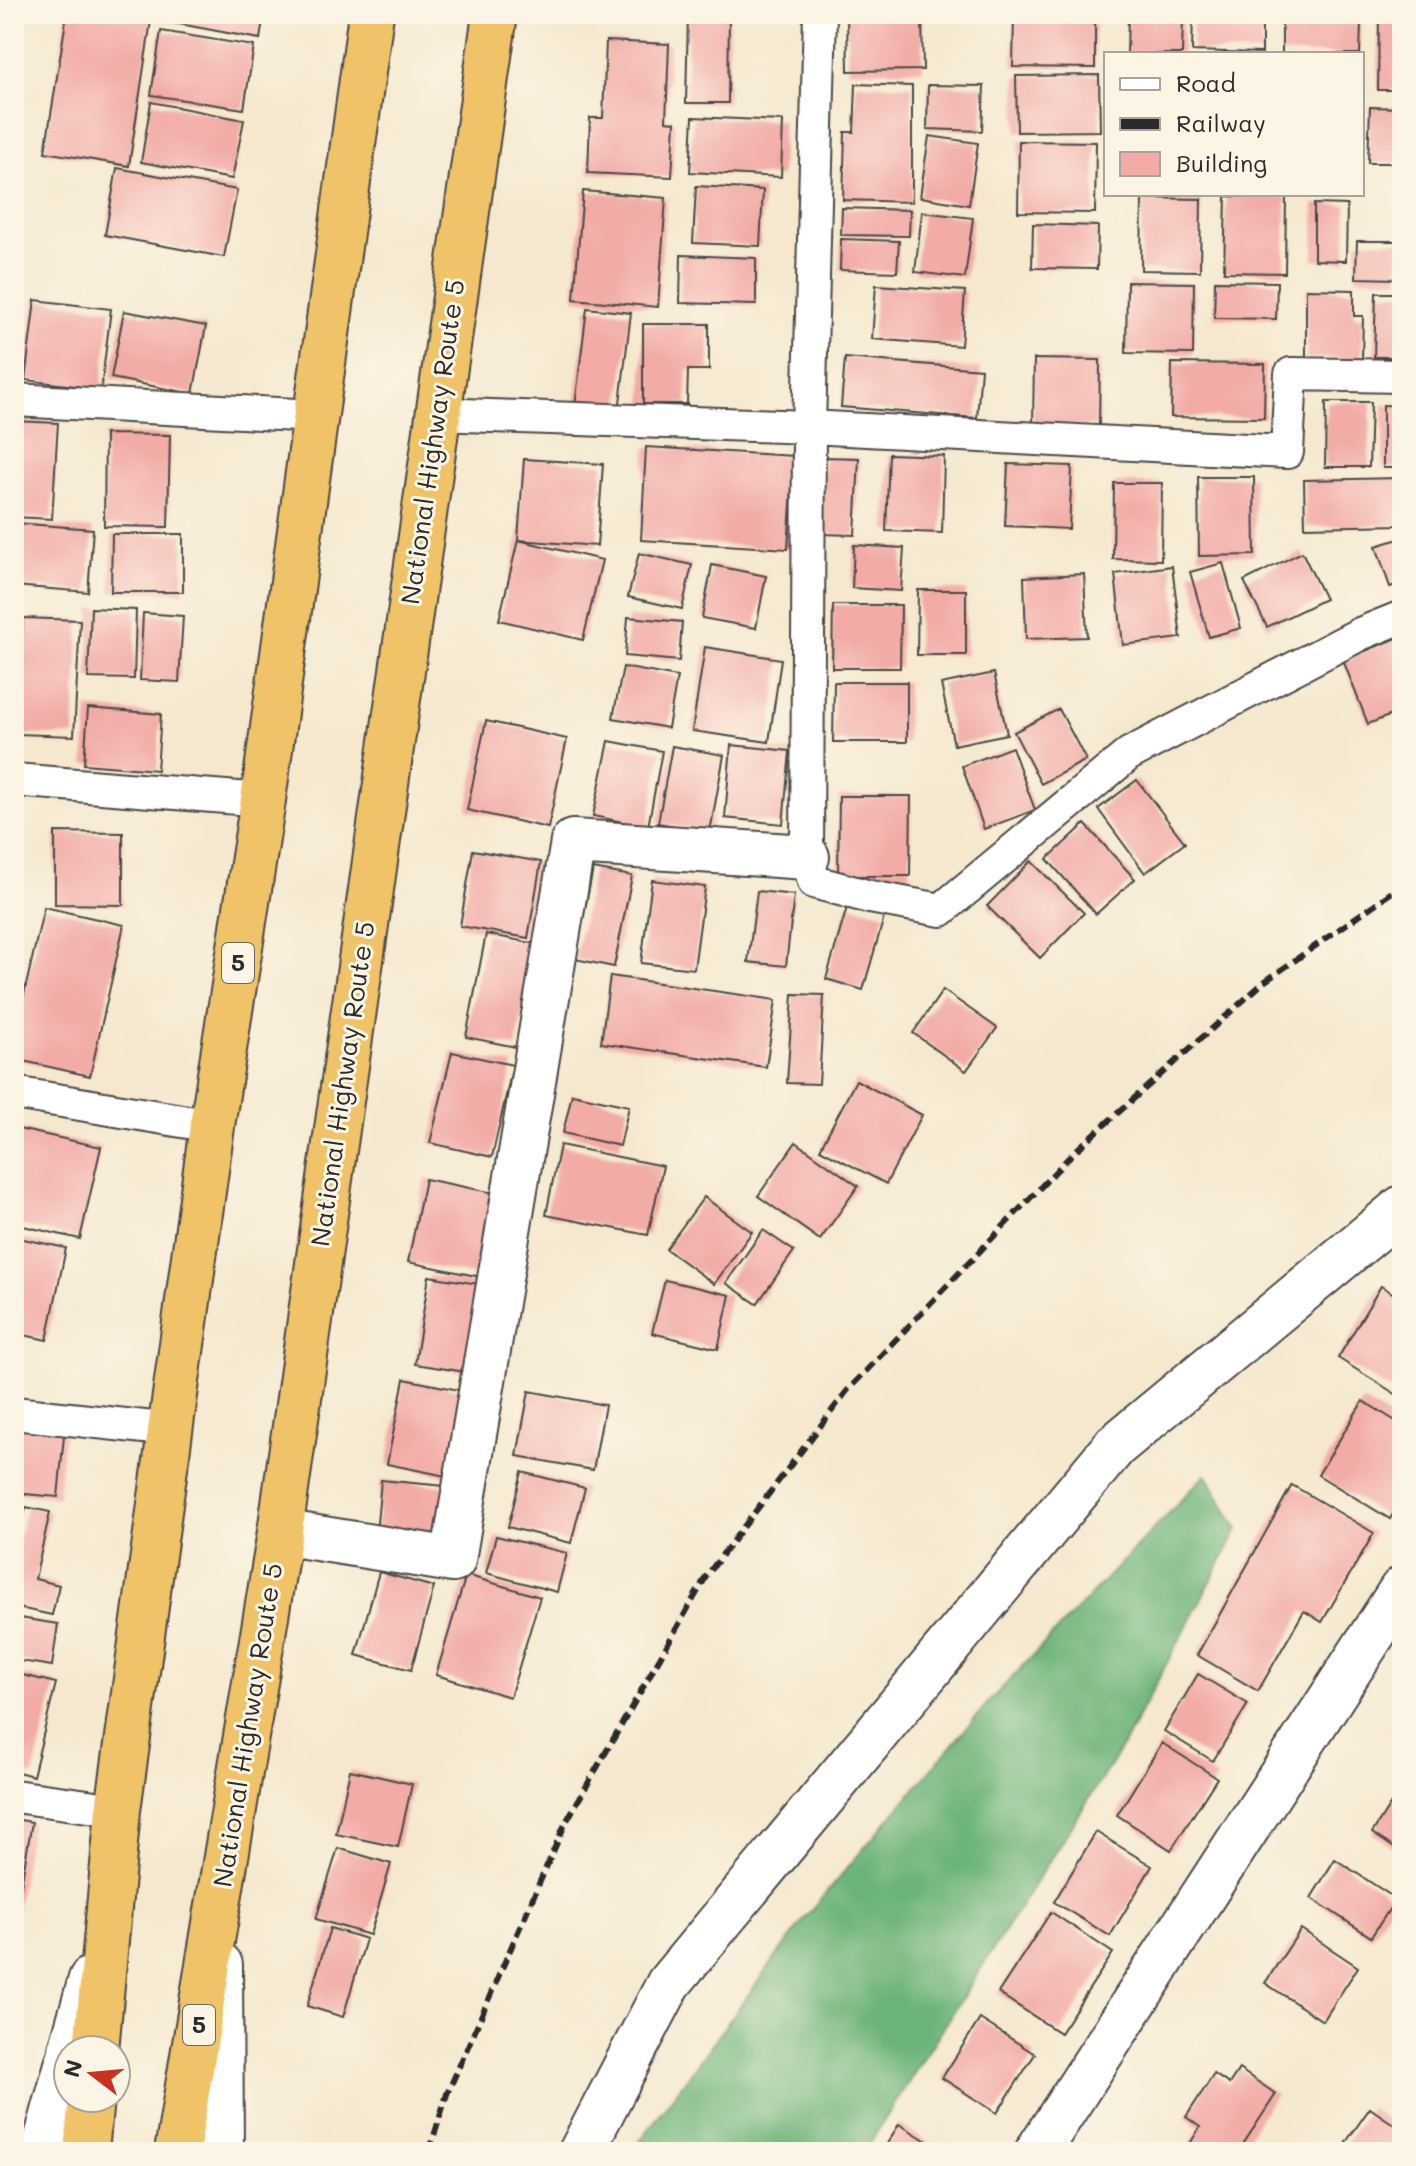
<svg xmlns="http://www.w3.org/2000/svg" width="1416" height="2166" font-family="Mali,sans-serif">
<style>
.forest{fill:#6cb379;stroke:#4c6f52;stroke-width:2}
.building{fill:#f2aba7}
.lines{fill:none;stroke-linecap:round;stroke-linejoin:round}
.service-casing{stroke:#494744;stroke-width:36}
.minor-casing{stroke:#494744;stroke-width:48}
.trunk-casing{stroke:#494744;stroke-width:48}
.service{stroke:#fff;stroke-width:32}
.minor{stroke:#fff;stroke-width:44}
.trunk{stroke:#f0c369;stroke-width:44}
.rail{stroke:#2b2b2b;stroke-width:6;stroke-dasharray:12 6;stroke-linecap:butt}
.labels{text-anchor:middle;stroke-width:6;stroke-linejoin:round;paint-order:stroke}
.shield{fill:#fcf5e5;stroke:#6a6863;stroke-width:2}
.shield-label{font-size:24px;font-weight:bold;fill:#2b2b2b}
.street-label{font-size:26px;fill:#2b2b2b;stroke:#fcf5e5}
</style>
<rect width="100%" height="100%" fill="#fcf5e5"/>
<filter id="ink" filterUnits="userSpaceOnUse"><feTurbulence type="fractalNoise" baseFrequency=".0125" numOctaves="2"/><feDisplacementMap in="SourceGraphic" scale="16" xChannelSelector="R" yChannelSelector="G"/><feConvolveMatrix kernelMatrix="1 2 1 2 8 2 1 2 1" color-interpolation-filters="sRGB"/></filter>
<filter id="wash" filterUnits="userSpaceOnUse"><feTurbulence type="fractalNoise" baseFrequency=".006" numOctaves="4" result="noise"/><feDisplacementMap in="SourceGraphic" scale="32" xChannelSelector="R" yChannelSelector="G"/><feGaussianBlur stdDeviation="1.8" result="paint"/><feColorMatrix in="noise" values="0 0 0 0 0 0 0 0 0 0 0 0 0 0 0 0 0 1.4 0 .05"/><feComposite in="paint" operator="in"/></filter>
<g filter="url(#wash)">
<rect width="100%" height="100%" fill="#f5e8cf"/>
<polygon class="forest" points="1206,1474 1238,1530 1123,1745 864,2152 632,2152 808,1914 988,1703"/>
<g id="blocks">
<g class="building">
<polygon points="67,14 152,14 129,166 45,152"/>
<polygon points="159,14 264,14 260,39 158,20"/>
<polygon points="847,14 922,14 923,70 848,71"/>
<polygon points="1014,14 1095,14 1095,68 1013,67"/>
<polygon points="1193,14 1262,14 1262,53 1192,51"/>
<polygon points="1379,14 1402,14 1402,90 1378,90"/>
<polygon points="688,15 729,15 728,103 686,103"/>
<polygon points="1128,16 1183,16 1182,54 1127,54"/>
<polygon points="1282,23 1361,24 1360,54 1282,54"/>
<polygon points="161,31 254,46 244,109 151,95"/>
<polygon points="606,41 669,44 666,121 675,122 672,177 588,173 590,118 603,118"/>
<polygon points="1099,75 1100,131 1017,132 1016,76"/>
<polygon points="856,84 912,86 912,202 843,200 845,132 854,132"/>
<polygon points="928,85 984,86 982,131 927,129"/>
<polygon points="151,102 244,120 232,179 141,162"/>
<polygon points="1370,107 1402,108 1402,163 1368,163"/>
<polygon points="693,117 783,121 781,177 690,172"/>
<polygon points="929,136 978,143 969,205 920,197"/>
<polygon points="1019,141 1096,142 1095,213 1018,212"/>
<polygon points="117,168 237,190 224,257 105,235"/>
<polygon points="696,186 763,190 760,246 693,243"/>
<polygon points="583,191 666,198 658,307 574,299"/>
<polygon points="1226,196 1286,197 1285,273 1224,272"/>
<polygon points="1142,198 1201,199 1200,271 1141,270"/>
<polygon points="1314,204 1347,205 1346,261 1314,260"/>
<polygon points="842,208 910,210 909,236 841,235"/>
<polygon points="922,212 973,218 965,278 915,272"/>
<polygon points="1033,224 1098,226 1097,269 1032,268"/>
<polygon points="841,239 899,241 897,272 840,270"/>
<polygon points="1357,241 1399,241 1399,279 1356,278"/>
<polygon points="681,255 756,258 756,305 680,303"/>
<polygon points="1215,281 1277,282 1276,319 1214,318"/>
<polygon points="1127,282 1194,283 1193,354 1126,353"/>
<polygon points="876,285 965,291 961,346 872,339"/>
<polygon points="1306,289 1354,290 1354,316 1363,316 1362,359 1306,358"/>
<polygon points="1376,293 1402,293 1402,357 1374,357"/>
<polygon points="35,300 111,309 101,389 25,380"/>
<polygon points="587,308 631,313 619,411 575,406"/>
<polygon points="124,311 206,326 193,394 111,378"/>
<polygon points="643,324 709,324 709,370 688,370 687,404 643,404"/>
<polygon points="845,358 981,369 977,418 841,407"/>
<polygon points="1034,359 1100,360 1099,426 1033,425"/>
<polygon points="1172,363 1265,364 1264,418 1171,417"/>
<polygon points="1326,402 1371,402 1369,467 1325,467"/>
<polygon points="1383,405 1402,406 1402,468 1383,468"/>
<polygon points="14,421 58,423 52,519 14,517"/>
<polygon points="105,434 170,435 168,527 104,526"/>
<polygon points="646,447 794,456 788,549 641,540"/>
<polygon points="889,454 944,456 942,533 886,531"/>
<polygon points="824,457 859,458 855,535 820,534"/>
<polygon points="524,459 603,464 597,546 518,540"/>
<polygon points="1008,464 1072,466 1069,529 1005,526"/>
<polygon points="1198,477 1254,477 1255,555 1199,556"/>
<polygon points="1401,478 1402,525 1305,527 1304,480"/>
<polygon points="1114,483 1162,483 1161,560 1113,559"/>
<polygon points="14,523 93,529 88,592 14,586"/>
<polygon points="112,534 183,534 183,592 111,592"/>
<polygon points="1402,538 1402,583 1390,587 1376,546"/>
<polygon points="518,540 602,560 583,640 499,620"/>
<polygon points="854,545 904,548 901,591 852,588"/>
<polygon points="1302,552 1325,599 1267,627 1244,581"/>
<polygon points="639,553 692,565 682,609 628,597"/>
<polygon points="1223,563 1241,628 1209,637 1190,572"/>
<polygon points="712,565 766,576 756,628 702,618"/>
<polygon points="1172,566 1181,638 1123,645 1115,574"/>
<polygon points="1084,574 1087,637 1026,639 1024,577"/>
<polygon points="918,590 966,590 966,655 917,655"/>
<polygon points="833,605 901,605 900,668 832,668"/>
<polygon points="91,608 136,610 134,679 88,678"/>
<polygon points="143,613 183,616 179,682 140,680"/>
<polygon points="628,617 682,622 679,661 625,656"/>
<polygon points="23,618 80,620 74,736 17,734"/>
<polygon points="1402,636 1402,711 1368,724 1343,660"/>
<polygon points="705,647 781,659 769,742 692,731"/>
<polygon points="623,667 677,677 668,728 613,718"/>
<polygon points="994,673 1007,734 954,745 941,684"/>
<polygon points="834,682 907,682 907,742 833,742"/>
<polygon points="88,708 161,714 157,770 84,764"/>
<polygon points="1059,709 1086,760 1041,784 1014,732"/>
<polygon points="486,721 567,739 548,828 467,810"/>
<polygon points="609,741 662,751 648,827 593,816"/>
<polygon points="731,745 790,751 783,824 725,818"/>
<polygon points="672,746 724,755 710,832 658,823"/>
<polygon points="1012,747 1035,810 984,829 962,766"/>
<polygon points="1137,780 1185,843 1145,873 1098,809"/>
<polygon points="839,796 911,796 910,876 838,876"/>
<polygon points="1085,824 1135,879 1096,914 1047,859"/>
<polygon points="55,832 123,833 123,905 55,904"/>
<polygon points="473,850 541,862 528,938 460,926"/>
<polygon points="1031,861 1084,913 1040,958 987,906"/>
<polygon points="593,869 632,876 614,967 575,959"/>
<polygon points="652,880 705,887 694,969 641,963"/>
<polygon points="757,891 794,895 786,966 748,962"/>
<polygon points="848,904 885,914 863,990 826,979"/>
<polygon points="44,907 124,925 90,1076 14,1059 14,1038"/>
<polygon points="486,934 536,944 516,1047 466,1037"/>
<polygon points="610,976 776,1000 766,1067 601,1043"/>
<polygon points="943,990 997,1028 966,1071 913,1033"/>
<polygon points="793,994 824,995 819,1084 787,1083"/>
<polygon points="452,1052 513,1065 492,1157 430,1143"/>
<polygon points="856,1080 922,1115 886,1184 820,1149"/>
<polygon points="572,1094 629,1106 620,1146 563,1133"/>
<polygon points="14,1128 101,1147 80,1239 14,1224"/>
<polygon points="796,1142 858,1186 820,1240 758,1196"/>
<polygon points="560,1145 663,1166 648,1235 546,1215"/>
<polygon points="425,1179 504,1195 486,1278 408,1262"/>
<polygon points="704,1197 752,1232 714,1284 666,1249"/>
<polygon points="763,1230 794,1251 757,1304 726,1283"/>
<polygon points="14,1237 66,1248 47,1340 14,1333"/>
<polygon points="429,1276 485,1285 472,1373 415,1364"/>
<polygon points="665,1280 730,1295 718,1349 652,1333"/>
<polygon points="1381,1286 1402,1299 1402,1398 1338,1358"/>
<polygon points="404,1379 474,1393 456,1478 387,1464"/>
<polygon points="529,1391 605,1405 593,1470 517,1456"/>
<polygon points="1363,1401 1402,1425 1402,1499 1390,1519 1318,1475"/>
<polygon points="21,1421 65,1425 58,1497 14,1493"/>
<polygon points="522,1472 585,1488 571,1543 508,1527"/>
<polygon points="381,1480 455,1487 449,1541 376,1534"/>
<polygon points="1292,1485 1374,1533 1322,1622 1304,1611 1258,1691 1197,1655"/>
<polygon points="26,1507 50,1512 35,1579 59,1585 52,1615 14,1607 14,1557"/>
<polygon points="496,1536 567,1553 557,1592 486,1573"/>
<polygon points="379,1572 434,1587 411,1670 356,1655"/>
<polygon points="466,1575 540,1597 510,1697 436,1675"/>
<polygon points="14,1617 58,1624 52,1666 14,1660"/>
<polygon points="14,1673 56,1683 33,1776 14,1771"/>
<polygon points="1198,1674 1248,1704 1213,1761 1164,1731"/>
<polygon points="1162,1743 1217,1778 1171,1850 1117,1815"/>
<polygon points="350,1770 412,1784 398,1847 336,1834"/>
<polygon points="1402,1786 1402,1853 1372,1833"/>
<polygon points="14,1819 32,1822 16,1914 14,1914"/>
<polygon points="1096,1832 1152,1866 1110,1936 1054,1902"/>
<polygon points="338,1848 391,1864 370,1935 316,1919"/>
<polygon points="1335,1859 1396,1899 1371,1937 1311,1898"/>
<polygon points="1051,1912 1113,1953 1060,2033 998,1993"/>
<polygon points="330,1928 366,1939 343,2017 307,2006"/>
<polygon points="1301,1929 1358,1967 1323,2021 1265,1983"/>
<polygon points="980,2019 1035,2054 997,2113 942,2078"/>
<polygon points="1239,2069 1276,2094 1238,2152 1185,2152 1200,2127 1186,2117 1214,2074 1229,2084"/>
<polygon points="1370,2108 1402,2130 1402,2152 1339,2152"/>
<polygon points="899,2124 945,2152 882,2152"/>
</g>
</g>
</g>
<g filter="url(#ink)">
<use href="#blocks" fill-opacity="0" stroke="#494744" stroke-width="2"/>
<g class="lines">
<defs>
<g id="service">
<polyline points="820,14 809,427 807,857 814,882 870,897 941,910 1129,754 1360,634 1402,617"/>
<polyline points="14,400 315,416"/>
<polyline points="436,414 809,427 1287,452 1291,374 1402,376"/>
<polyline points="14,780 263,800"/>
<polyline points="14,1093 212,1126"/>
<polyline points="14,1413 172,1430"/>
<polyline points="14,1796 118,1810"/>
</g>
<g id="minor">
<polyline points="280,1532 453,1560 573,842 807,857"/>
<polyline points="220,1965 221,2152"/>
<polyline points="71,2050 91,1979"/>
<polyline points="43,2152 68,2061"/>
<polyline points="581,2152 669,1983 1115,1446 1402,1208"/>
<polyline points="1037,2152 1402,1589"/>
</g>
<g id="trunk">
<polyline points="96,2050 118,1810 212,1126 263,800 371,14"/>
<polyline points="86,2152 91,2098"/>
<polyline points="177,2152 280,1532 495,14"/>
</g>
</defs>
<use href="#service" class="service-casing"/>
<use href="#minor" class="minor-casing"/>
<use href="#trunk" class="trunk-casing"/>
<use href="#service" class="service"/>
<use href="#minor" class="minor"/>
<use href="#trunk" class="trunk"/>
<polyline class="rail" points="429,2152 447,2094 566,1822 707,1575 847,1391 1073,1153 1264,982 1402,885"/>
</g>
</g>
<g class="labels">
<g class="shield">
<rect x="222" y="943" width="32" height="40" rx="6"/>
<rect x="183" y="2005" width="32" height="40" rx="6"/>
</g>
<g class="shield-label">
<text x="238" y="971">5</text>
<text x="199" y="2033">5</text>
</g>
<g class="street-label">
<text transform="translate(433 442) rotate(-82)" y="9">National Highway Route 5</text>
<text transform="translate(343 1084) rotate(-82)" y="9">National Highway Route 5</text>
<text transform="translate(248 1725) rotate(-81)" y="9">National Highway Route 5</text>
</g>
</g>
<rect width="1416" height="2166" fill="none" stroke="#fcf5e5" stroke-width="48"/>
<rect x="1104" y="52" width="260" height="144" fill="#fcf5e5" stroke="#a8a49b" stroke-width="2"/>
<rect x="1120" y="78" width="40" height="12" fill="#ffffff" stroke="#a8a49b" stroke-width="2"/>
<text x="1176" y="92" font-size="24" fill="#2b2b2b">Road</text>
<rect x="1120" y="118" width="40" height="12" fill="#2b2b2b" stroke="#a8a49b" stroke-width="2"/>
<text x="1176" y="132" font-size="24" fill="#2b2b2b">Railway</text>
<rect x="1120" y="152" width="40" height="24" fill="#f2aba7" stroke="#a8a49b" stroke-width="2"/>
<text x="1176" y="172" font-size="24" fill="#2b2b2b">Building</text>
<g transform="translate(92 2074) rotate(286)"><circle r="38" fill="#fcf5e5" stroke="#a8a49b" stroke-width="2"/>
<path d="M0-6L14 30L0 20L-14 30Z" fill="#c8321e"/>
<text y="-12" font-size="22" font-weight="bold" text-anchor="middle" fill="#2b2b2b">N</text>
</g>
</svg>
